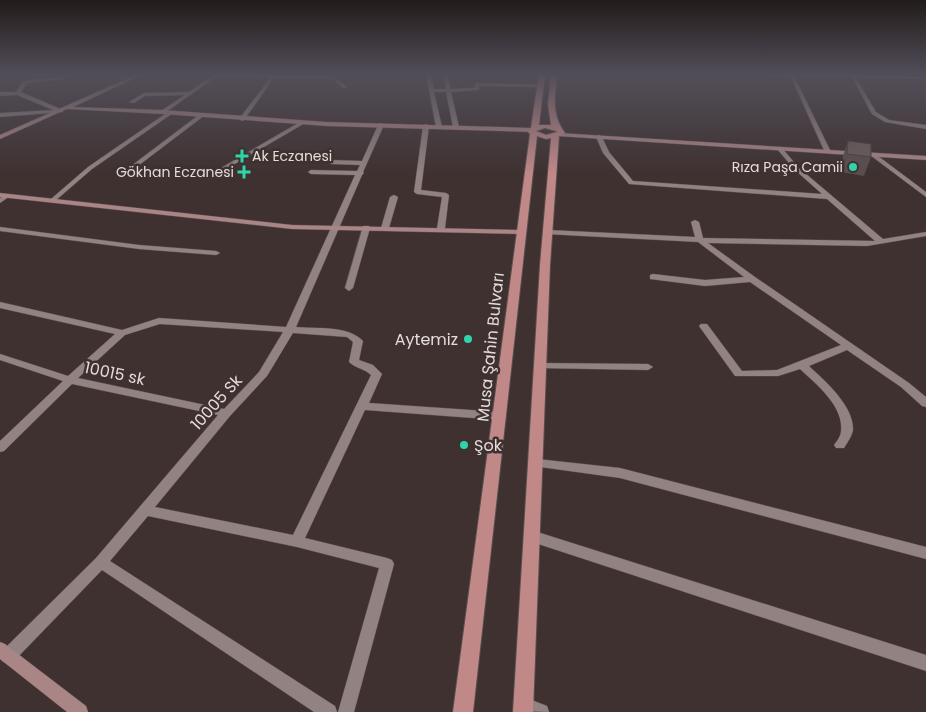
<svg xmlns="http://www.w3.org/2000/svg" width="926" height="712" font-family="Poppins,sans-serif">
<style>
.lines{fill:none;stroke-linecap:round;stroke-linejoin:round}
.street-casing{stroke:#5a4f4f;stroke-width:1}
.secondary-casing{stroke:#5a4f4f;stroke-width:1}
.primary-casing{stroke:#5a4f4f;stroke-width:2}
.street{fill:#928282;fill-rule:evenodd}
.secondary{fill:#a98585;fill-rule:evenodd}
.primary{fill:#c08988;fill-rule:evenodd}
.wall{fill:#5a4e4d}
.building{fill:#695b5a;stroke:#4a403f}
.poi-dot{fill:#2fd4aa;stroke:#3e3130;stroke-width:2}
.labels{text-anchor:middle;stroke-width:5;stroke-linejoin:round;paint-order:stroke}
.far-poi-label{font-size:14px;fill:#e4dbdb;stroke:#3e3130;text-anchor:end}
.poi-label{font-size:16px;fill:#e4dbdb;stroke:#3e3130;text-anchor:end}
.street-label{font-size:16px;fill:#e4dbdb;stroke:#3e3130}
</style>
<rect width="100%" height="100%" fill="#3e3130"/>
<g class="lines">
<defs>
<g id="street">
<polygon points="0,74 6,74 0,77"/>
<polygon points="63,74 67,74 64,79 27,83 21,92 63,110 63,112 0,117 0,113 53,110 17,95 0,96 0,92 16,92 23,81 61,77"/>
<polygon points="215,74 334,77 347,87 343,88 333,79 274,78 244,120 242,121 239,119 270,78 216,77 163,114 161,113 161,111 185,95 145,96 134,103 129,102 144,93 189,92"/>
<polygon points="426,74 430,74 434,89 446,89 443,74 447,74 451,89 475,88 475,84 477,83 542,85 544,86 542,87 479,86 479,89 477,90 451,92 459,127 456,129 453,127 446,92 434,92 442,127 439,129 436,127"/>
<polygon points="892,74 898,74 906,78 902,79"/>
<polygon points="790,75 794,76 830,150 829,151 824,150"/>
<polygon points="852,77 856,78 876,112 889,120 926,125 926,129 885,122 872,114"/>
<polygon points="168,112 173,113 92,169 55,201 51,201 51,199 88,167"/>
<polygon points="200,114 205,115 126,175 122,175 122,173"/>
<polygon points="300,122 305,123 209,179 204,178"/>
<path d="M381,123L384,125L363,172L364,173L362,175L296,327C316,329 348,325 363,341L359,360L373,365L382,374L369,403L500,412L504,413L506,416L504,419L500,420L365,410L305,538L387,558L392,560L394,564L354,712H338L379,568L297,547L148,516L110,561L335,706L337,712H314L102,570L14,661L8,664L2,661L0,656L2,651L96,558L218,415L72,384L4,451L0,452V441L63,381L0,360V354L68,376L115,334L0,308V302L122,330L159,318L286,327L355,175L311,174L308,172L311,170L357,171L360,165L331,164L328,162L331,160L362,161L378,125ZM160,324L283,332L259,372L224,409L78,378L125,335ZM293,333L347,337L353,342L349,362C355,368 365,369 371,375L293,535L155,507L230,416L267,376Z"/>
<polygon points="426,124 429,126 421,190 446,193 449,195 445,228 441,230 437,228 442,197 417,194 414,192 423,126"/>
<path d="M599,135L602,137L609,152L633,181L822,194L795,170L777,149L782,148L799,168L883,239L926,232V236L867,246L708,243L755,277L909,383L926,397V407L922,406L901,387L847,350L809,366C825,381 854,406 853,430C852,436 847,443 844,448H836L834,445C837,441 841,436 841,431C844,406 816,384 800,369L778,376H735L699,326L701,324H707L742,371L777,370L841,345L750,282L705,286L650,279V275L653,274L705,280L744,277L698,242L545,234V230H548L695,237L691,222L695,220L699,222L703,238L875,241L827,199L629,184L603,153L596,137Z"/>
<polygon points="870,153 874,153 926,192 926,197 870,155"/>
<polygon points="5,195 10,196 0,203 0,198"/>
<polygon points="394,195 398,197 389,228 388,230 382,230 381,228 390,197"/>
<polygon points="363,226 369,226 370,228 353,288 349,291 345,288"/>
<polygon points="0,227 139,245 216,251 220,253 216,255 139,249 0,231"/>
<polygon points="541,363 648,364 653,367 648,370 537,368 536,366 537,364"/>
<polygon points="537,459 620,468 926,547 926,559 620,478 533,466 531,463 533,460"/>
<polygon points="531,530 926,655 926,671 526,540 524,536 526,532"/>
<polygon points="524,697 547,706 549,712 518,711 516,705 518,699"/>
</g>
<g id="secondary">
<polygon points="138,74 144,74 73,107 163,110 327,122 532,128 535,130 532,132 327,126 163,114 67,109 0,139 0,135"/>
<polygon points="729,74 926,77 926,79 731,75"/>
<polygon points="559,133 926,156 926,160 557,136 556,135"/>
<polygon points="0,193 292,225 520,230 524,232 520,234 292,229 0,197"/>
<polygon points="0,642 5,644 86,706 88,712 67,712 0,659"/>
</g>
<path id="primary" d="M539,74H545L539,125H551L548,105L551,74H557C555,97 551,114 565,133L559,136L550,265L533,712H513L540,265L551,138L546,139L537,136L473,712H453L530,134L528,132L531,128ZM545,128L556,131L557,132L546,135L536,131Z"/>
</defs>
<use href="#street" class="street-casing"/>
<use href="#secondary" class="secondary-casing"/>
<use href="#primary" class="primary-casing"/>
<use href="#street" class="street"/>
<use href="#secondary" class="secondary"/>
<use href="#primary" class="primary"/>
</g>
<polygon class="wall" points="848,141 871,157 864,176 841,172 842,159"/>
<polygon class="building" points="848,141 871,144 871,157 847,154"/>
<linearGradient id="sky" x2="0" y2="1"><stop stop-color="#221b1a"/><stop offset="0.43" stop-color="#524e59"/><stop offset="1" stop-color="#524e59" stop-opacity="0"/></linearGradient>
<rect width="926" height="174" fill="url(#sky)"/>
<g class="poi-dot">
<path d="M239.5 148.5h5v5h5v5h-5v5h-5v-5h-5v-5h5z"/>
<circle cx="853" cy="167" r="5"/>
<path d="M241.5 164.5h5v5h5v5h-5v5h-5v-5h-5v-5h5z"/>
<circle cx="468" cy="339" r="5"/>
<circle cx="464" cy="445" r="5"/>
</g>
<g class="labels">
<g class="far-poi-label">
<text x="252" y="161" text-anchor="start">Ak Eczanesi</text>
<text x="843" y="172">Rıza Paşa Camii</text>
<text x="234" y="177">Gökhan Eczanesi</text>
</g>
<g class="poi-label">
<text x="458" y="345">Aytemiz</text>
<text x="474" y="451" text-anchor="start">Şok</text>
</g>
<g class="street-label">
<text transform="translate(490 347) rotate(-84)" y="6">Musa Şahin Bulvarı</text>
<text transform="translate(115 373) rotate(12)" y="6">10015 sk</text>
<text transform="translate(216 402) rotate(-48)" y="6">10005 Sk</text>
</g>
</g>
</svg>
